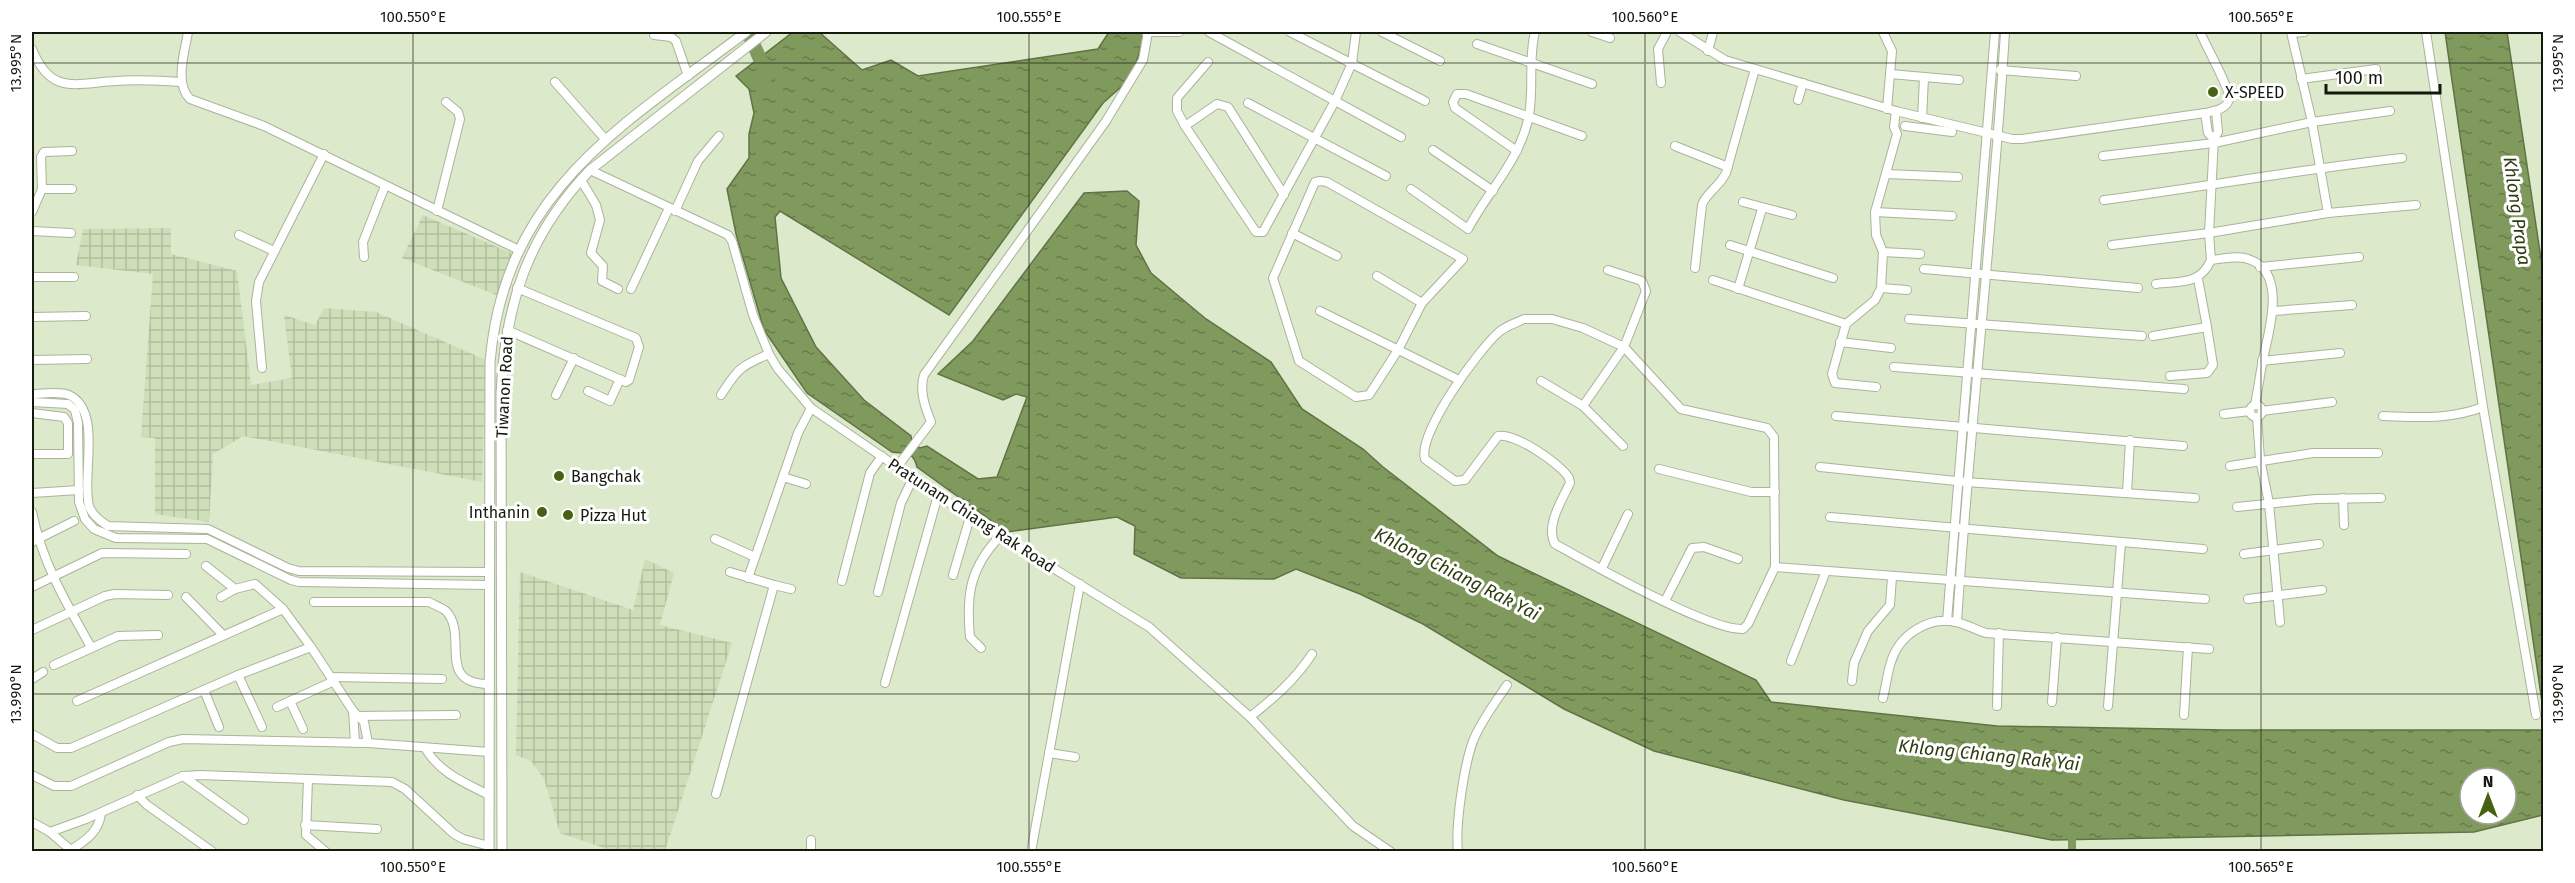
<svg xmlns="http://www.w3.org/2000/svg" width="2575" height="883" font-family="'Fira Sans',sans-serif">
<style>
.industrial{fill:url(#industrial-grid)}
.water{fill:url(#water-ripples);stroke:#607345;stroke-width:1.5;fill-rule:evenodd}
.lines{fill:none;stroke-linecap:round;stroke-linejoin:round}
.canal{stroke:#80995c;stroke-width:8}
.river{stroke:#80995c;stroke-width:14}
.minor-casing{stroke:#a8b599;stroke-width:10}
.major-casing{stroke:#a8b599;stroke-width:11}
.minor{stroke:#fff;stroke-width:8}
.major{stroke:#fff;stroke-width:9}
.ticks{fill:none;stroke:#14190e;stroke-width:1.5;stroke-opacity:0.45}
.poi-dot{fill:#476112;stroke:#fff;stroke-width:2}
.labels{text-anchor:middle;stroke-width:6;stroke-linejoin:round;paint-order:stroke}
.poi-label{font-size:16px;fill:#14190e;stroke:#fff;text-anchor:start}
.street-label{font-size:16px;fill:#14190e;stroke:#fff}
.water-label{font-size:18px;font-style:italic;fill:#2d3d10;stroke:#fff}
.neatline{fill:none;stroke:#14190e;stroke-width:2}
.ticks-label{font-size:15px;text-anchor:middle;fill:#14190e}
</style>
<defs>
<pattern id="industrial-grid" width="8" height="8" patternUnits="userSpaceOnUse" patternTransform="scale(1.5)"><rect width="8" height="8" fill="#cedeb9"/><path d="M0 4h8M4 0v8" fill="none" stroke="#b0be9e"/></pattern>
<pattern id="water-ripples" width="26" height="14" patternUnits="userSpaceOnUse" patternTransform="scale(1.5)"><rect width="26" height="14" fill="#80995c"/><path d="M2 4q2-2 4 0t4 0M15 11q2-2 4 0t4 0" fill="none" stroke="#687c4a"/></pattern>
</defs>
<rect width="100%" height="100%" fill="#dce9cb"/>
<g class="industrial">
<polygon points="423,215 516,255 499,296 402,258"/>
<polygon points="171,228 171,254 237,271 251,385 292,378 284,315 315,325 324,308 376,312 486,360 482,482 243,436 213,454 209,522 155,514 155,438 141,437 153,274 76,265 83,229"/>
<polygon points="645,559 674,573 660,625 732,643 665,851 613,851 560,833 544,779 531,761 516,755 520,572 633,610"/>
</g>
<g class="water">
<path d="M793,32H819L862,70L891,60L918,76L1098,49L1109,32H1138L1145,35L1131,78L1103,103L949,315L780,211L775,217L781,278L816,347L864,400L911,436L912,444L920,448L927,446L978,479L997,477L1027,397L1016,394L1003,400L938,374L973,341L1084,193L1127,191L1139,201L1136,245L1151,273L1206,319L1271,362L1302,409L1363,449L1383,467L1498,556L1756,680L1771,702L1997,726L2226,730H2543V815L2474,832L2052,840L1844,800L1654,751L1564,709L1423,624L1360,594L1296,569L1274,579L1181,578L1134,554L1135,526L1117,517L1007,532L917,467C913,450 905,454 892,452L807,393L764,330L736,234L727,189L749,158V134L754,113L749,89L736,76ZM2470,778H2506V814H2470Z"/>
<polygon points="2445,32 2507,32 2543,272 2543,709"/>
</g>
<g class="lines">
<polyline class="canal" points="2072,852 2072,830"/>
<polyline class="river" points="748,32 767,75"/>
<defs>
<g id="minor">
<path d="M188,32C185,51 174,83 190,99L264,126L519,250"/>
<polyline points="1146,32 1179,32"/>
<polyline points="1209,32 1401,137"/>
<polyline points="1290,32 1425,101"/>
<polyline points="1382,32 1440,61"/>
<polyline points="1592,32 1610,38"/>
<path d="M1680,32L1725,60L1896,111L2012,139H2022L2205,113C2214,111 2225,110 2229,100C2232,92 2205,44 2200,32"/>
<polyline points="1883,32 1892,51 1887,109"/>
<polyline points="2291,32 2312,122 2328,213"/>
<polyline points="2426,32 2483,407 2536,715"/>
<polyline points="2292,33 2304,32"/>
<polyline points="654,35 671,37 676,41 688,76"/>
<polyline points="1477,44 1592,84"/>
<path d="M32,49C51,96 75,83 117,81C138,79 160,81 182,82"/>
<polyline points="1708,51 1713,32"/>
<polyline points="1208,62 1177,98 1177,111 1185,126 1256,232 1263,232 1335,101 1352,63 1356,32"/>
<polyline points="2000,70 2076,76"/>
<polyline points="1890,74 1959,80"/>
<polyline points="2301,79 2376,69"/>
<polyline points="555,82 605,139"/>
<polyline points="1661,83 1658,49 1667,32"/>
<polyline points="1798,100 1803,83"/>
<polyline points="1248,103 1386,176"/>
<path d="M2216,111L2218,132L2214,139L2209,233L2211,260C2222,259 2238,255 2248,259C2288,271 2269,331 2263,359C2260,374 2258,390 2255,405"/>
<polyline points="2205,113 2208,133 2214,139"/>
<polyline points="1922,118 1924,78"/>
<polyline points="1185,126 1217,104 1228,107 1284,195"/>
<polyline points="1905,126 1952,132"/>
<polyline points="1675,146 1728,167"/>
<polyline points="1433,150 1493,191"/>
<polyline points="1517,151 1455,108 1453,102 1457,94 1466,94 1582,136"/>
<polyline points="2103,156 2214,143 2312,122 2390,111"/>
<polyline points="590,170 728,235 732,241 753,315 769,354 778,369 811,408 970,517 1149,627 1250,717 1353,826 1391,852"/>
<polyline points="1886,174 1958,177"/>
<polyline points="581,180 596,205 600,220 591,253 603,266 602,281 618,289"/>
<polygon points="1320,181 1327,182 1463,259 1422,303 1398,350 1369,395 1356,397 1299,361 1273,278 1315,182"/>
<polyline points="42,189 41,157 44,152 72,151"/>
<path d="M1411,189L1468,229C1488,191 1521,159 1529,115C1534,88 1528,59 1535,32"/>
<path d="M2104,200C2204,187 2302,169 2402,158"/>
<polyline points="1743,202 1792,215"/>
<polyline points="437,211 460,119 458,112 446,102"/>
<polyline points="675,211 698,161 719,136"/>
<polyline points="32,212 42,189 72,189"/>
<polyline points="1875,212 1952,216"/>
<polyline points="32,231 71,233"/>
<polyline points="1292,233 1337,256"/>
<polyline points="239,235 274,251"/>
<polyline points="1730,245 1833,278"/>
<polyline points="2112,245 2209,233 2328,213 2416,205"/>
<polyline points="1883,252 1920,254"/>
<polyline points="364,257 363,242 385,186"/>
<polyline points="2260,267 2359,257"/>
<path d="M1695,268L1702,205C1705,194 1720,186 1726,173L1755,69"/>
<polyline points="1924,269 2138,288"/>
<polyline points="1377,276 1422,303"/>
<polyline points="32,277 74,277"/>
<polyline points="2198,279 2207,327"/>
<polyline points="1713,280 1846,324"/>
<path d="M2156,284C2181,281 2200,285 2211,260"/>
<polyline points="1881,288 1907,290"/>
<polyline points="631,289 669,208"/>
<polyline points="1738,289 1762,209"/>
<polyline points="1320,311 1459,380"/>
<polyline points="2274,311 2352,305"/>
<polyline points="32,317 86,316"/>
<path d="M1524,319H1552L1583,328L1624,347L1681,409L1767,428L1774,437L1775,567L1748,624L1743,629C1709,631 1589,563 1555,544C1545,526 1562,500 1570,483L1569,478C1561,464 1514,432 1498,436L1465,480L1455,481L1425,459C1417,434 1479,349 1499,332C1506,326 1516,323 1524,319Z"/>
<polyline points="1909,319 2142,336"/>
<polyline points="507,330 626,382 629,380 639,347 636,338 517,288"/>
<polyline points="2153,336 2207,327 2213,365 2207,373 2170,376"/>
<polyline points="1840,342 1891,348"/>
<polyline points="32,360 87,359"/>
<polyline points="2262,361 2340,353"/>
<polyline points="1894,367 2184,389"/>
<polyline points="262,368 256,301 259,282 324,154"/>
<polyline points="1541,381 1583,406 1623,446"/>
<polyline points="1876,387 1835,383 1832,374 1846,324 1875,300 1881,288 1883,252 1876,235 1875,212 1897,134 1894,127 1896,111"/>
<polyline points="588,391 610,401 620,379"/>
<path d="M32,394C43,394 59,391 69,395C103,411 81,476 89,506C92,515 100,521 108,526L208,529L288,568L299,571L488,572"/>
<polyline points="556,395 574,358"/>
<path d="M721,395C738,368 741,366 769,354"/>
<polyline points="32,402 68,404 75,410 78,423 79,502 85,519 94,529 116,538 207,539 291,580 299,582 488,585"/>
<circle cx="2256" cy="411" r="6"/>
<polyline points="1583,406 1624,347 1646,291 1642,281 1608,270"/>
<polyline points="2262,411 2332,402"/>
<polyline points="32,413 64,417 68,423 68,454 32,454"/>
<polyline points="2224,414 2250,411"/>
<polyline points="1836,416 2183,446"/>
<path d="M2383,416C2418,417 2449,420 2483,407"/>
<polyline points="2257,417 2260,459 2269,503 2280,622"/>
<polyline points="2230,466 2313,453 2378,453"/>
<path d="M897,467L931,422C925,407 919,390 924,375L1106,121L1143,60L1148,32"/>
<polyline points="1820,467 1966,482 2195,498"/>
<polyline points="1659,469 1751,492 1775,492"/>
<polyline points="783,477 806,484"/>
<polyline points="32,493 79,490"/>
<polyline points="2127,493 2130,440"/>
<polyline points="2343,498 2344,525"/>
<polyline points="2237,507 2316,499 2381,498"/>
<path d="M32,512C42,562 66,603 91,647"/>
<polyline points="1830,517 2203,549"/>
<polyline points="715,539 755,557"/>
<polyline points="32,542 74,521"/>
<polyline points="2244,554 2319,544"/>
<polyline points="206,566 235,589"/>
<polyline points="1775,567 2205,599"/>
<polyline points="1602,568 1628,514"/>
<polyline points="953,575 970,517"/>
<polyline points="748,578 798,433 811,408"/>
<polyline points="842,581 870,473 882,456"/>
<polyline points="774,585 791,589"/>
<polyline points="32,587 102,553 186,554"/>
<polyline points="878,592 901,503 913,478"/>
<polyline points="186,597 223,635"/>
<polyline points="221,597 235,589 255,584 283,609 311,647"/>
<polyline points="2248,599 2322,590"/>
<polyline points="1665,601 1692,548 1704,547 1738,559"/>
<path d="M314,602H429C434,605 441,607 446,611C469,635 435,684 489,684"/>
<polyline points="1947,621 1995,32"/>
<path d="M1957,622C1970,425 1993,229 2005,32"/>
<polyline points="32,630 105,596 115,594 168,595"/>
<path d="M981,648L970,637C966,594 970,568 1000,536"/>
<polyline points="1791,661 1826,571"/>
<polyline points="54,665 118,636 158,635"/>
<polyline points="238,675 262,727"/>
<polyline points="331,677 442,679"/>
<polyline points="32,679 43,672"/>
<polyline points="1852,681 1854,663 1868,631 1890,605 1892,577"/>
<polyline points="885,683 938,495"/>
<polyline points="204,690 219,727"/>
<path d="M1883,698C1886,686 1887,674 1891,662C1899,635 1928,616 1956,622C1966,624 1976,630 1986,633L2209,649"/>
<polyline points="77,701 283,609"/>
<polyline points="290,701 303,729"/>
<polyline points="2052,702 2057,637"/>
<polyline points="1997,706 1999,633"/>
<polyline points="2108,706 2121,543"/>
<polyline points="277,707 334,681"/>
<polyline points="353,711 355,743"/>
<polyline points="2184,715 2188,647"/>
<polyline points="355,716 456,715"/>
<path d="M1250,717C1274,698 1295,680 1312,654"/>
<polyline points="32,734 57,748 71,748 238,675 311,647 353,711 364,722 368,743"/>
<path d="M425,748C440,773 463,782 489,795"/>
<polyline points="1049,753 1075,757"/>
<polyline points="32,775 54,786 71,786 169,742 183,739 368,743 489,752"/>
<polyline points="183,776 244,820"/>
<polyline points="308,779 306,835 326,852"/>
<polyline points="716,794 774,585 730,572"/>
<polyline points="137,795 147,805 213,852"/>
<polyline points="32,822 50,832 86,819 183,776 200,775 392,782 405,789 454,834 463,839 489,846"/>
<polyline points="305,825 377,829"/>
<polyline points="50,832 73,852"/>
<path d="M71,850C86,840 99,832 101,813"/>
<polyline points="811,852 811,840"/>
<polyline points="1031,852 1080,584"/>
<path d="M1458,852C1455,825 1464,766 1473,741C1481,721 1495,703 1507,685"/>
</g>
<g id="major">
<path d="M489,852L490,362C505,190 622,126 746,32"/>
<path d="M502,852L501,394C505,305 527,236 590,170L766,32"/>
</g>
</defs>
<use href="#minor" class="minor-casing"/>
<use href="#major" class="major-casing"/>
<use href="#minor" class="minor"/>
<use href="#major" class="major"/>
</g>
<path class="ticks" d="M413,32V852M1029,32V852M1645,32V852M2261,32V852M32,63H2544M32,694H2544"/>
<g class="poi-dot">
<circle cx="2213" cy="92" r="6"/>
<circle cx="559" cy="476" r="6"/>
<circle cx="542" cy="512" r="6"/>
<circle cx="568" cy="515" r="6"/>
</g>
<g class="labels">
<g class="poi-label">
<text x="2225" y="98">X-SPEED</text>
<text x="571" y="482">Bangchak</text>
<text x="530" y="518" text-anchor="end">Inthanin</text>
<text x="580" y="521">Pizza Hut</text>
</g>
<g class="street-label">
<text transform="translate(504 387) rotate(-87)" y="6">Tiwanon Road</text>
<text transform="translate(972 515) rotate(33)" y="6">Pratunam Chiang Rak Road</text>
</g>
<g class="water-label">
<text transform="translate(2517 211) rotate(82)" y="6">Khlong Prapa</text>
<text transform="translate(1457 574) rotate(27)" y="6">Khlong Chiang Rak Yai</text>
<text transform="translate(1989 755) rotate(6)" y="6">Khlong Chiang Rak Yai</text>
</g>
</g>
<rect width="2575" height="883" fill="none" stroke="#ffffff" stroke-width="66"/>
<g transform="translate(2488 796)"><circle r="28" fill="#ffffff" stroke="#a1a39f" stroke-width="1.5"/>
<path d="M0-4.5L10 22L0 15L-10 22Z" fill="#476112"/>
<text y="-9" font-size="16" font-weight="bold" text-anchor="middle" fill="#14190e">N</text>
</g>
<path d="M2326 84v9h114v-9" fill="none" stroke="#14190e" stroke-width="3"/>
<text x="2335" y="84" font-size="18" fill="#14190e" stroke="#ffffff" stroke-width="4.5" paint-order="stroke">100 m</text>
<rect x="33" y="33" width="2509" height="817" class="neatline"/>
<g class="ticks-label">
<text x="413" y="22">100.550°E</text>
<text x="1029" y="22">100.555°E</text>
<text x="1645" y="22">100.560°E</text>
<text x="2261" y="22">100.565°E</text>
<text transform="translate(16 63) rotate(-90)" y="5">13.995°N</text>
<text transform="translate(2558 63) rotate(-90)" y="5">13.995°N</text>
<text transform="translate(16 694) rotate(-90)" y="5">13.990°N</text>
<text transform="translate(2558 694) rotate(-90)" y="5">13.990°N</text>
<text x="413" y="872">100.550°E</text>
<text x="1029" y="872">100.555°E</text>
<text x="1645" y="872">100.560°E</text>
<text x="2261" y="872">100.565°E</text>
</g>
</svg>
